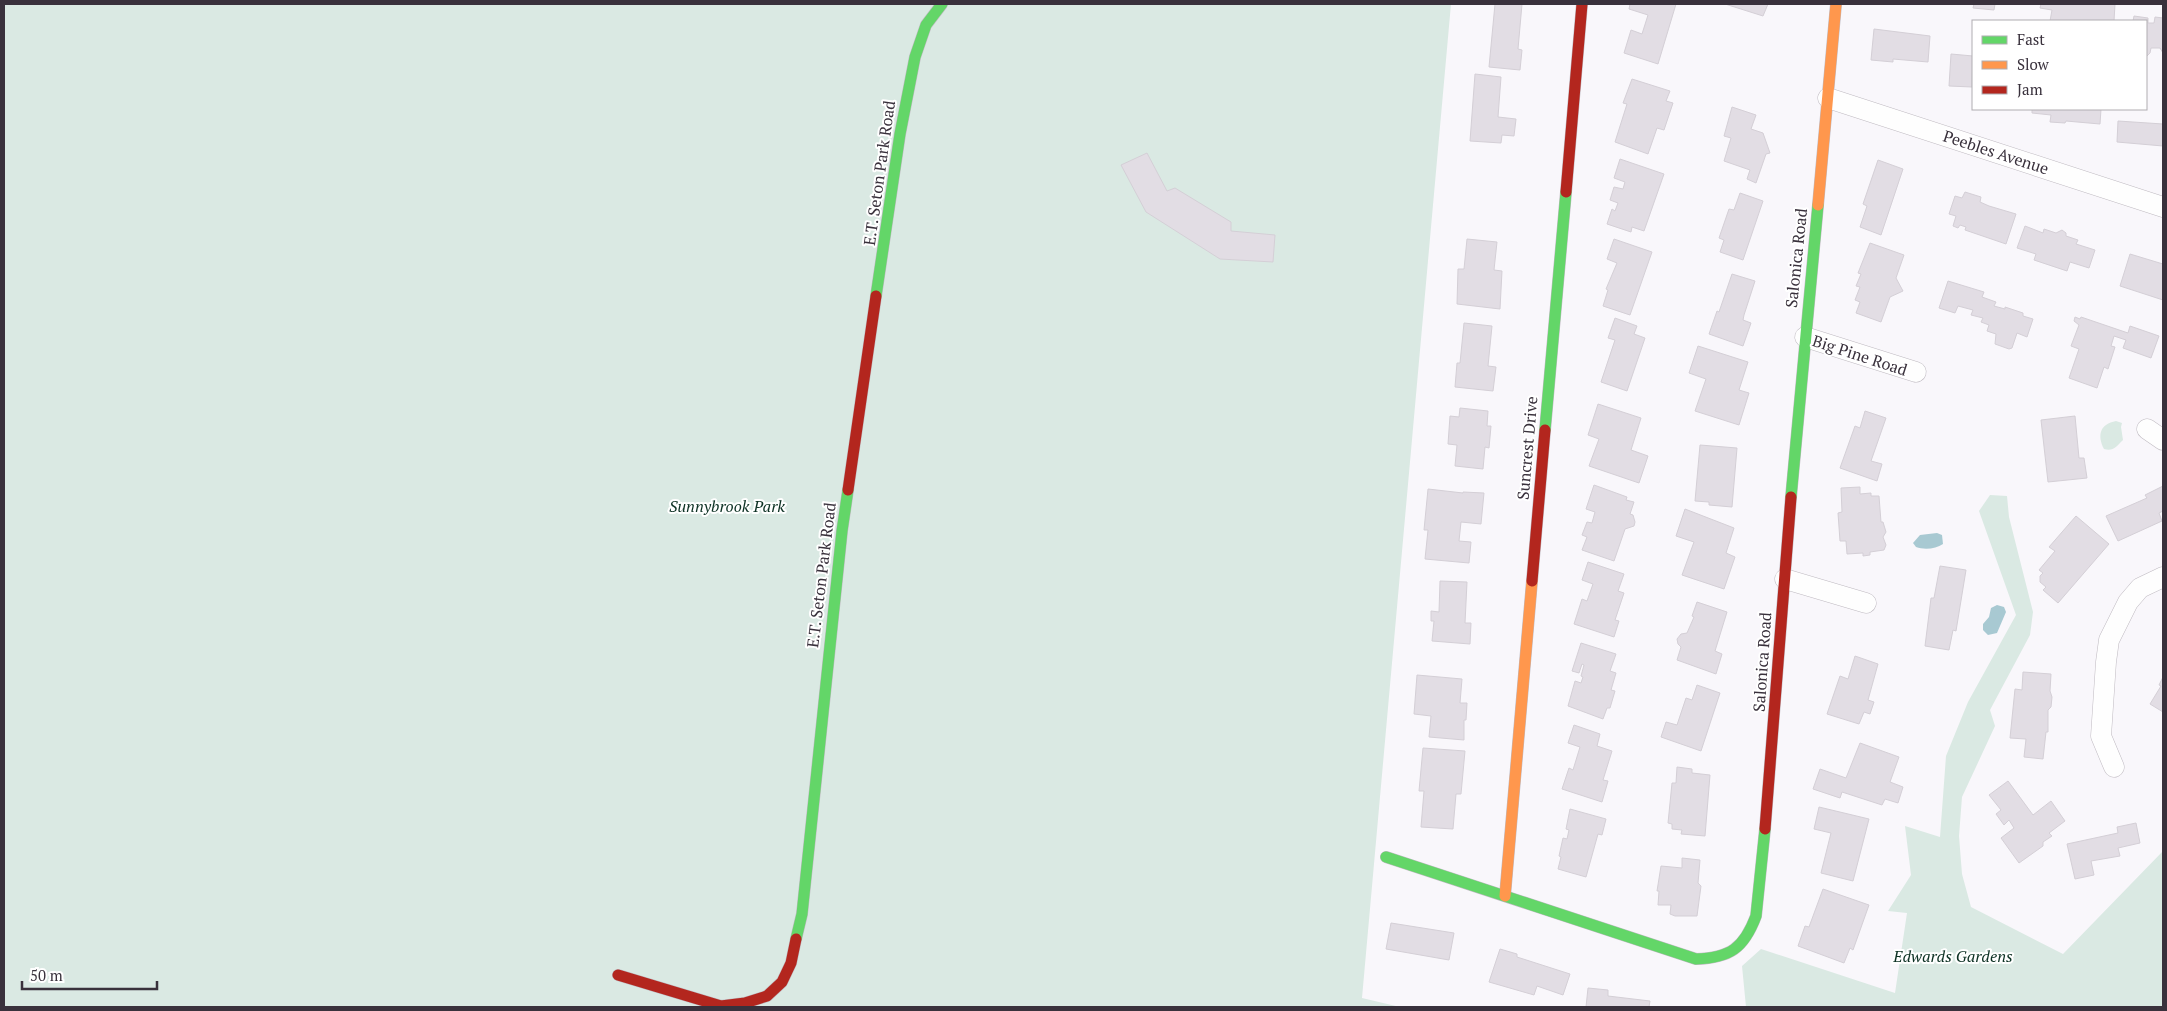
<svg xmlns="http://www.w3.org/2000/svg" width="2167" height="1011" font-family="'PT Serif',serif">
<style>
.green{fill:#dae9e3}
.water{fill:#a8c9d2}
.building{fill:#e2dde4;stroke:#d4cfd6}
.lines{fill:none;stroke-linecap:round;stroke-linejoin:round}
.street-casing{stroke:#bfbac1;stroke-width:21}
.fast-casing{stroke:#bfbac1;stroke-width:12}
.slow-casing{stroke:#bfbac1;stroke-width:12}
.jam-casing{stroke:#bfbac1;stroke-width:12}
.street{stroke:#fefefe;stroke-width:20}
.fast{stroke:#63d668;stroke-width:11}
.slow{stroke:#ff974d;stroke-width:11}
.jam{stroke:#b3261e;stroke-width:11}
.labels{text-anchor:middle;stroke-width:4;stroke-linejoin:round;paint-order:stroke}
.street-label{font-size:16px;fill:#39313c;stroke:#fff}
.park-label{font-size:16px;font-style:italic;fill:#0c3123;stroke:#fff}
</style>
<rect width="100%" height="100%" fill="#f9f7fb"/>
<g class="green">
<polygon points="4,4 1451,4 1362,998 1400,1007 4,1007"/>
<path d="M2116,421L2122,423L2121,427L2123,440C2117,446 2113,452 2104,449C2097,435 2100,424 2116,421Z"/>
<polygon points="1990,495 2007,496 2009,517 2033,612 2030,635 1990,710 1995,726 1962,797 1959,836 1962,874 1971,907 2063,954 2163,851 2163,1007 1746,1007 1742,966 1761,949 1895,993 1907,913 1888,911 1911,875 1905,826 1940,837 1946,756 1968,702 2016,615 1979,511"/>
</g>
<g class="water">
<path d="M1937,533L1942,535L1943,544C1936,549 1924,550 1916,547L1913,543L1920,535Z"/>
<polygon points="1997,605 2004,607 2006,612 1997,633 1988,635 1983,630 1983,624 1989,617 1991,608"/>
</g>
<g class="building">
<polygon points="1495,4 1522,4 1518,49 1522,50 1520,70 1489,67"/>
<polygon points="1630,4 1676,4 1658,64 1624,53 1631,30 1642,34 1648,15 1629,9"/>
<polygon points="1725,4 1768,4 1763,16"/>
<polygon points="1974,4 1995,4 1994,10 1973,8"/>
<polygon points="2041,4 2115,4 2114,21 2050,21 2052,10 2040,8"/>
<polygon points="2134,16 2148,18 2148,23 2154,23 2155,17 2163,18 2163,53 2160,48 2151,48 2150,53 2146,57 2146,21 2133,21"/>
<polygon points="1874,29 1930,36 1928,62 1893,59 1893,62 1871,60"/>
<polygon points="1951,54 1973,56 1972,87 1949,86"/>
<polygon points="1475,74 1501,77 1498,117 1516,119 1514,136 1502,135 1501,143 1470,141"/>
<polygon points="1632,79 1670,91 1666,101 1673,103 1664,130 1657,128 1648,154 1615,142 1627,104 1623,103"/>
<polygon points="1732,107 1756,115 1751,129 1763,133 1770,153 1766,154 1756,183 1747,179 1750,170 1724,161 1731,138 1724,136"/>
<polygon points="2032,109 2101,109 2100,124 2066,121 2065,123 2050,122 2051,115 2032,113"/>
<polygon points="2118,121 2163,124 2163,152 2163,146 2117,142"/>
<polygon points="1147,153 1167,191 1175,188 1231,222 1231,231 1275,235 1273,262 1220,259 1146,212 1121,165"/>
<polygon points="1620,159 1664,174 1644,231 1632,227 1631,232 1607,224 1612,209 1615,211 1618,203 1610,200 1614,187 1623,189 1625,182 1614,178"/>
<polygon points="1878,160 1903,169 1881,235 1860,227 1867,206 1863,204"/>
<polygon points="1965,192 1981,197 1980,202 1989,206 2016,214 2006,244 1965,230 1966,227 1960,225 1958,228 1953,226 1956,216 1949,214 1955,196 1962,198"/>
<polygon points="1740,193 1763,201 1743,260 1720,252 1724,240 1719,238 1729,209 1734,210"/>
<polygon points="2025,226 2043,233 2044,229 2056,233 2062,230 2066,233 2066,236 2078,240 2076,244 2095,250 2089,268 2070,262 2067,271 2034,260 2036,254 2017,248"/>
<polygon points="1467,239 1497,242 1494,270 1502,271 1500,309 1457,304 1458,269 1464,269"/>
<polygon points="1614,239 1652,252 1630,315 1603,306 1608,290 1606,289 1617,263 1607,259"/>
<polygon points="1870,243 1904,255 1896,278 1903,291 1890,297 1881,322 1856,313 1860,302 1855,300 1860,287 1856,286 1861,274 1858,273"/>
<polygon points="2130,254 2163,264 2163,300 2120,286"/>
<polygon points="1732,274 1755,281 1744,315 1743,320 1751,323 1743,346 1709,334 1717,311 1719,312"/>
<polygon points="1948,281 1984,292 1982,297 1996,302 1994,306 2005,309 2005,307 2023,313 2023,316 2033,319 2027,337 2017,333 2012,348 2009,349 1995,344 1996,334 1987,331 1989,325 1981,322 1983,318 1971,315 1973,310 1958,306 1955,313 1939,308"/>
<polygon points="2075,317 2080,319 2081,317 2128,333 2130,326 2159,336 2151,358 2123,348 2126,340 2114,336 2111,346 2115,347 2108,369 2104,367 2097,388 2069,378 2079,349 2071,346 2079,325 2074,321"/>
<polygon points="1615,318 1637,326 1634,334 1645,338 1627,391 1601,382 1615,340 1608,338"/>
<polygon points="1464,323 1492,326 1488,366 1496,367 1493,391 1455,387 1457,363 1460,363"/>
<polygon points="1698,346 1748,362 1739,390 1749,393 1739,425 1695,411 1706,379 1689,373"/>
<polygon points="1598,404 1641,418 1631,450 1648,456 1639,483 1589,466 1599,439 1588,435"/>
<polygon points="1460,408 1488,411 1487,426 1491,426 1489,448 1485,447 1483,469 1455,466 1457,445 1448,444 1450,416 1459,417"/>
<polygon points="1865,411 1886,418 1871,461 1882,464 1877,481 1840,468 1855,426 1860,428"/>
<polygon points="2075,416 2079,458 2084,458 2087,478 2048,482 2041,420"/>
<polygon points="1700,445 1737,448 1732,507 1709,505 1709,502 1695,501"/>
<polygon points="1594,485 1627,497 1626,500 1634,502 1630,514 1633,515 1635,522 1634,526 1625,529 1614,561 1582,550 1587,537 1582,535 1587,522 1592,523 1595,512 1586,509"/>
<polygon points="2163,486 2163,511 2159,513 2162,521 2118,541 2106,516 2147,498 2145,495"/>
<polygon points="1860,487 1860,494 1871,493 1871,496 1879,496 1881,522 1883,522 1886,532 1883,537 1886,545 1884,550 1870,552 1870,555 1863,556 1863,553 1847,554 1846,541 1840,541 1838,513 1842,512 1841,488"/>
<polygon points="1428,489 1463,493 1463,492 1484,493 1481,524 1461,522 1459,541 1471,542 1469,563 1425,559 1428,530 1424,530"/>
<polygon points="1685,509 1734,528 1726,553 1735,557 1724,589 1682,575 1694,542 1676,536"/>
<polygon points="2076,516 2109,544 2058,603 2043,590 2046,587 2040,582 2040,576 2043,573 2039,570 2055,551 2049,547"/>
<polygon points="1588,562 1624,574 1618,591 1624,593 1615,620 1619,621 1614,637 1574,624 1582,599 1587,601 1593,584 1582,580"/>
<polygon points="1940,566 1966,570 1956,631 1953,630 1949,650 1925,646 1931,598 1934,598"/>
<polygon points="1440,581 1467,582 1465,623 1471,623 1470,644 1432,641 1434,621 1431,621 1431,611 1439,612"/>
<polygon points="1697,602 1727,612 1715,651 1722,654 1716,674 1677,660 1681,647 1678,644 1677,639 1681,634 1687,633 1694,617 1692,616"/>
<polygon points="1581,643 1616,654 1610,671 1616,673 1611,690 1615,691 1610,708 1607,708 1603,719 1568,706 1575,681 1581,683 1583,677 1581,676 1584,665 1582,664 1579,673 1572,671"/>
<polygon points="1855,656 1878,664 1868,700 1874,702 1870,714 1864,712 1859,724 1827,714 1840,676 1848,679"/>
<polygon points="2023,672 2051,674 2050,691 2052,697 2051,707 2048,710 2048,732 2046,732 2043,759 2024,757 2026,739 2010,738 2015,689 2022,690"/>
<polygon points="1417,675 1462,679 1460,703 1467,703 1466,720 1464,720 1464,740 1429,737 1431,716 1414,714"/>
<polygon points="2163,677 2163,712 2150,704 2161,686 2159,685"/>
<polygon points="1697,685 1720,693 1701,751 1661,737 1666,722 1677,725 1686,698 1692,700"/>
<polygon points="1574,725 1600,734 1597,746 1612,751 1603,780 1608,781 1602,802 1562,789 1569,768 1573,770 1580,747 1568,743"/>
<polygon points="1860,743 1899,757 1890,782 1903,787 1898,803 1885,799 1882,805 1842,792 1840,798 1813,789 1820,769 1846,778"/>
<polygon points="1423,748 1465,751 1461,794 1456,794 1453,829 1421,827 1424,791 1419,791"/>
<polygon points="1677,767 1692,769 1692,773 1710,775 1705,836 1681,834 1682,830 1672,829 1672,824 1668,823 1672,783 1676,783"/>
<polygon points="2008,781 2033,815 2051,801 2065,821 2049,833 2052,836 2043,842 2043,846 2019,863 2001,838 2014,828 2009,820 2004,825 1996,814 2001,810 1989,795"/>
<polygon points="1819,807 1869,819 1853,881 1821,873 1831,833 1814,829"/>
<polygon points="1570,809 1606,819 1602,835 1598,834 1586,877 1558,869 1561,857 1559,856 1563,838 1567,839 1569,830 1566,829"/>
<polygon points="2136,823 2140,843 2118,848 2120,856 2091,861 2094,875 2075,879 2067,844 2118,833 2117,827"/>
<polygon points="1682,858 1700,860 1698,883 1701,886 1697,916 1675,916 1670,914 1671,905 1658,905 1659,891 1657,891 1661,866 1682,868"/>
<polygon points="1823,889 1869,905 1853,950 1850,948 1844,963 1798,946 1805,926 1809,927"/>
<polygon points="1391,923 1454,933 1449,960 1386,949"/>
<polygon points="1500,949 1517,954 1517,957 1570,974 1563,995 1537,986 1534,995 1489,982"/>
<polygon points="1588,988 1608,990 1608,996 1650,1001 1649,1007 1586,1007"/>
</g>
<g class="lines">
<defs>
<g id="street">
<polyline points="1828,98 2163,207"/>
<polyline points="1805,337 1916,372"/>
<polyline points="2147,429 2163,440"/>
<polyline points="1785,579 1866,603"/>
<polyline points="2114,767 2101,736 2106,662 2109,640 2128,602 2140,588 2163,577"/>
</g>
<g id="fast">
<polyline points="876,296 900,134 915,57 926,25 942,4"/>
<polyline points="1545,430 1566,192"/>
<polyline points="1791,497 1818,205"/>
<path d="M1386,857L1696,959C1730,958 1744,948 1756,916L1765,829"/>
<polyline points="796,939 802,914 842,531 848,490"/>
</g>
<g id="slow">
<polyline points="1818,205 1836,4"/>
<polyline points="1505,896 1532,581"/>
</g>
<g id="jam">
<polyline points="1566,192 1582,4"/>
<polyline points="848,490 876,296"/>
<polyline points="1532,581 1545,430"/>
<polyline points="1765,829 1791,497"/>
<polyline points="618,975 721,1006 745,1003 767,996 782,982 791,963 796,939"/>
</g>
</defs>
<use href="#street" class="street-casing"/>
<use href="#fast" class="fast-casing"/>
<use href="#slow" class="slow-casing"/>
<use href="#jam" class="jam-casing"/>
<use href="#street" class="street"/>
<use href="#fast" class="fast"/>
<use href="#slow" class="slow"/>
<use href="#jam" class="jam"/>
</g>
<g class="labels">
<g class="street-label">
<text transform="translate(1996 152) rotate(18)" y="6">Peebles Avenue</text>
<text transform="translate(879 173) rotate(-82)" y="6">E.T. Seton Park Road</text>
<text transform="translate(1796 258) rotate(-84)" y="6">Salonica Road</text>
<text transform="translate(1860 355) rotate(18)" y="6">Big Pine Road</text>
<text transform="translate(1527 448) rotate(-85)" y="6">Suncrest Drive</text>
<text transform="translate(821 575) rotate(-83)" y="6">E.T. Seton Park Road</text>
<text transform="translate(1762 662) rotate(-86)" y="6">Salonica Road</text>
</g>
<g class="park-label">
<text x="727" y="512">Sunnybrook Park</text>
<text x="1953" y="962">Edwards Gardens</text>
</g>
</g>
<rect width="2167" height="1011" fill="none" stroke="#39313c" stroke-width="10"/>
<rect x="1972" y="20" width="175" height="90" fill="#ffffff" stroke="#b0adb1"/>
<rect x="1982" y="36" width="25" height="8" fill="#63d668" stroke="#b0adb1"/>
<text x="2017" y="45" font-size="15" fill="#39313c">Fast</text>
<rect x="1982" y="61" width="25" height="8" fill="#ff974d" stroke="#b0adb1"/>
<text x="2017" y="70" font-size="15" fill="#39313c">Slow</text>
<rect x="1982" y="86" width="25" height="8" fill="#b3261e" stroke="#b0adb1"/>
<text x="2017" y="95" font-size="15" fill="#39313c">Jam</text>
<path d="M22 981v8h135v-8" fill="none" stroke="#39313c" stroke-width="2.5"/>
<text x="30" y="981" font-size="15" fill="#39313c" stroke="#ffffff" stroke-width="4" paint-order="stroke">50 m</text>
</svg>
